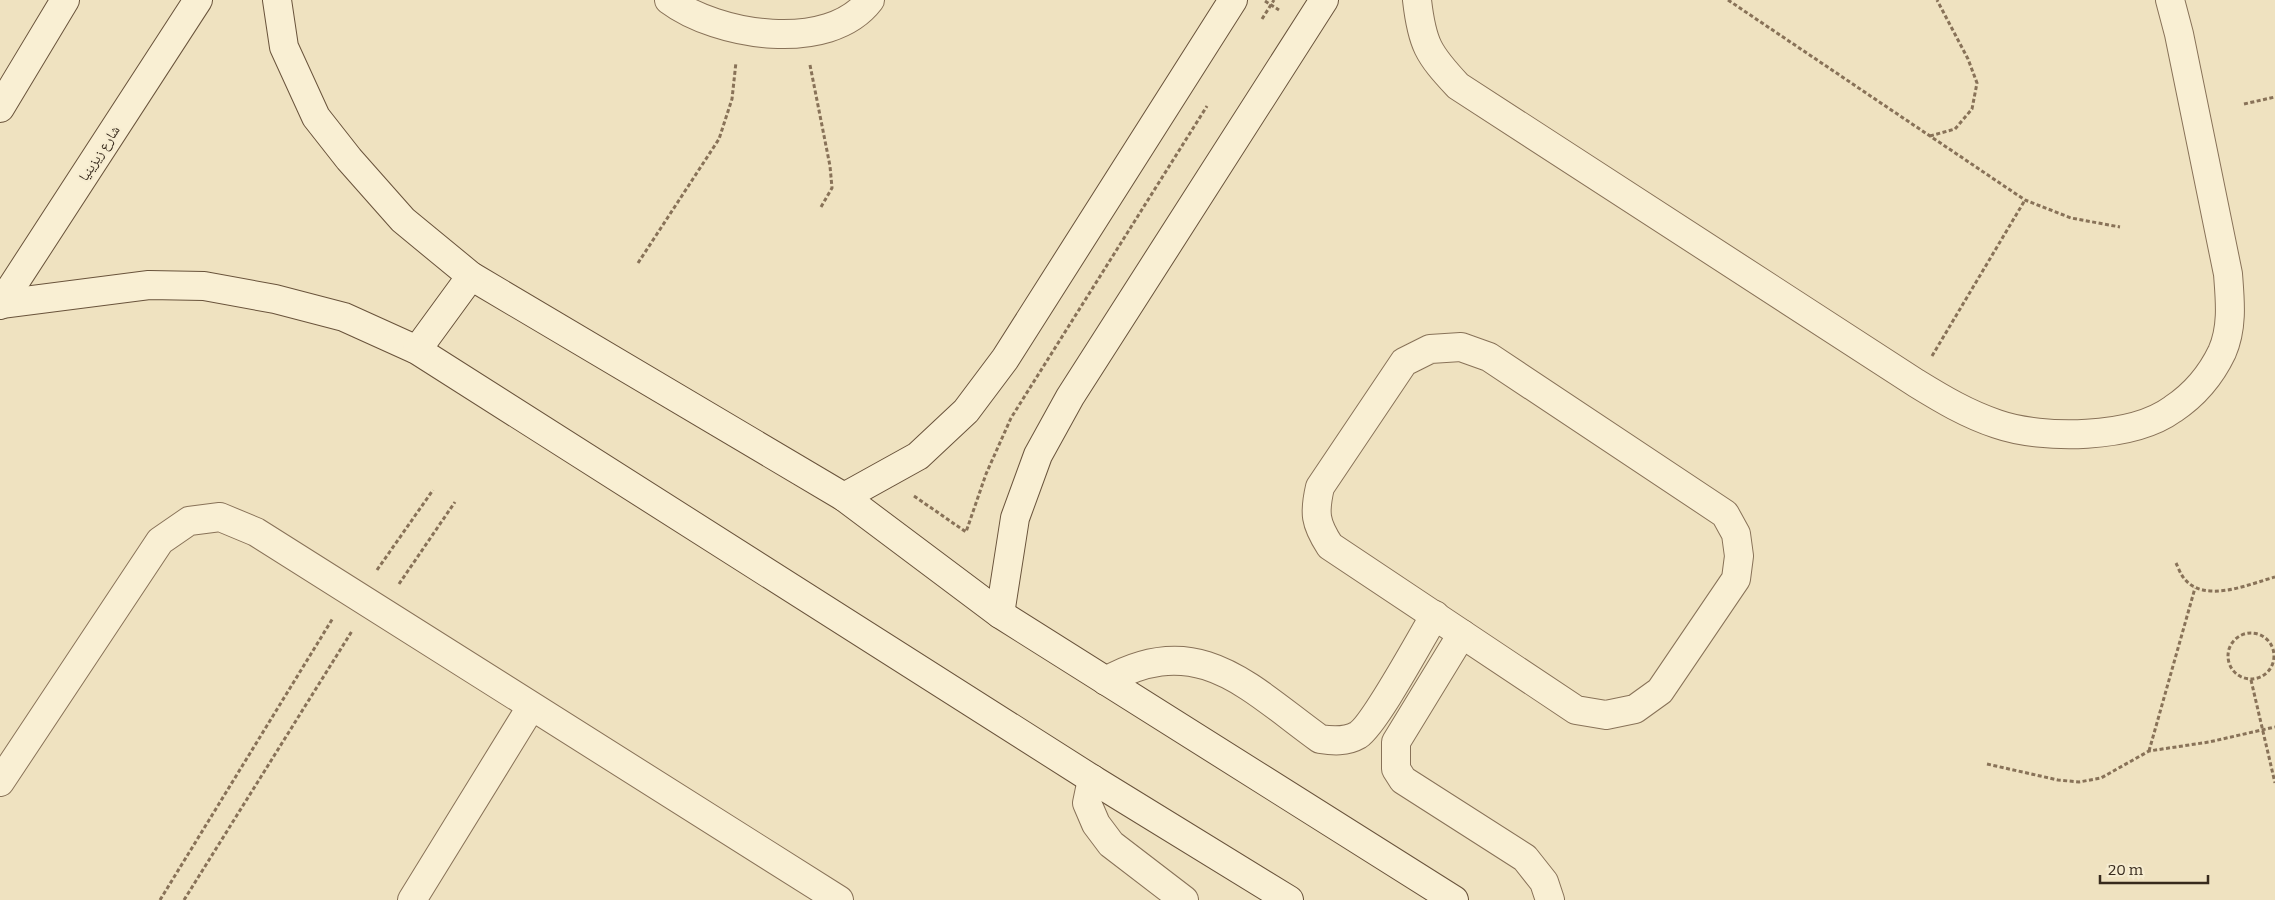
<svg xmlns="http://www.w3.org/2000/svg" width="2275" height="900" font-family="Bitter,'Noto Naskh Arabic',serif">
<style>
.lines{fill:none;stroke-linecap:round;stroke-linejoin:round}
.street-casing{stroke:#887258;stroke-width:30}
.secondary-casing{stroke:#69533b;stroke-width:30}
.path{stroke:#887258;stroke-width:3;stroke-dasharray:4 2.5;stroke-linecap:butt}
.street{stroke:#f9efd3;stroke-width:28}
.secondary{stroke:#f9efd3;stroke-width:28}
.labels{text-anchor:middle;stroke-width:4;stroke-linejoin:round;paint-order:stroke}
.street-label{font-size:14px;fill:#372a1c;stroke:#f6ecd0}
</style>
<rect width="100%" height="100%" fill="#efe2c0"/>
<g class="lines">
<defs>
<g id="street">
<path d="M669,0C717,36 829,54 870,0"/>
<path d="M1417,0C1422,44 1428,54 1458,86L1916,383C1942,399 1967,414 1997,424C2043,440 2132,439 2173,409C2194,395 2211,375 2222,352C2233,327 2230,300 2228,274L2179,34L2170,0"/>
<path d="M1461,347L1489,357L1725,514L1736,534L1739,556L1736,579L1660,691L1635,709L1606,715L1576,710L1330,546C1315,523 1314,513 1320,487L1404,362L1430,349Z"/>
<polyline points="1462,634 1396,742 1396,769 1403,780 1525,858 1544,882 1550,900"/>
<path d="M1106,681C1198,629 1248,687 1320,739C1333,741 1346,742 1358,735C1375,724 1421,638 1435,615"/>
<polyline points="1092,779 1087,803 1096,824 1111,844 1184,900"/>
<polyline points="0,782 160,541 189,521 220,517 256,532 839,900"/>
<polyline points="412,900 531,707"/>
</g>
<g id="secondary">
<polyline points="277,0 284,47 316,117 349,159 403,220 471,276 844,497 1000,614 1454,900"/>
<polyline points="0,108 65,0"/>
<polyline points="1,304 149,285 204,286 275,299 344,317 417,350 1092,779 1289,900"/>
<polyline points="0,305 198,0"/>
<polyline points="417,350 471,276"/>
<polyline points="844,497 918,456 966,411 1005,359 1233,0"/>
<polyline points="1000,614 1015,518 1038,455 1070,397 1324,0"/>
</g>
</defs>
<use href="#street" class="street-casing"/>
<use href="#secondary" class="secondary-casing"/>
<g class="path">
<polyline points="1728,0 2025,200 2071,218 2120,227"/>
<polyline points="1265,1 1279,10"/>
<polyline points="1262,19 1274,0"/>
<polyline points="810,65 830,166 832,188 821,207"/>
<polyline points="2244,104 2275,97"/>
<polyline points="1930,136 1955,129 1972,109 1977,83 1968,59 1937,0"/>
<polyline points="638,263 719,139 732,99 736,62"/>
<polyline points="1932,356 2025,200"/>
<polyline points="914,496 966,532 986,474 1011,418 1207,106"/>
<path d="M2176,563C2178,567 2180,573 2183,577C2203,605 2249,584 2275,577"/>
<polyline points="377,570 433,490"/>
<polyline points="399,584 455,502"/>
<circle cx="2251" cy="656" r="23"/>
<polyline points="2251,680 2275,783"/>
<polyline points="2149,751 2195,588"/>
<polyline points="1987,764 2058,780 2079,782 2101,778 2149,751 2209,742 2275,727"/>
<polyline points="160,900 333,618"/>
<polyline points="184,900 352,631"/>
</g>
<use href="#street" class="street"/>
<use href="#secondary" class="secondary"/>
</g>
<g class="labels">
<g class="street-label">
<text transform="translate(99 153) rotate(-57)" y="5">شارع زيزينيا</text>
</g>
</g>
<path d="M2100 875v8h108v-8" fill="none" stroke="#372a1c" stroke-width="2.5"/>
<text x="2108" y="875" font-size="15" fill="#372a1c" stroke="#f6ecd0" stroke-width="4" paint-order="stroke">20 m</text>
</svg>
